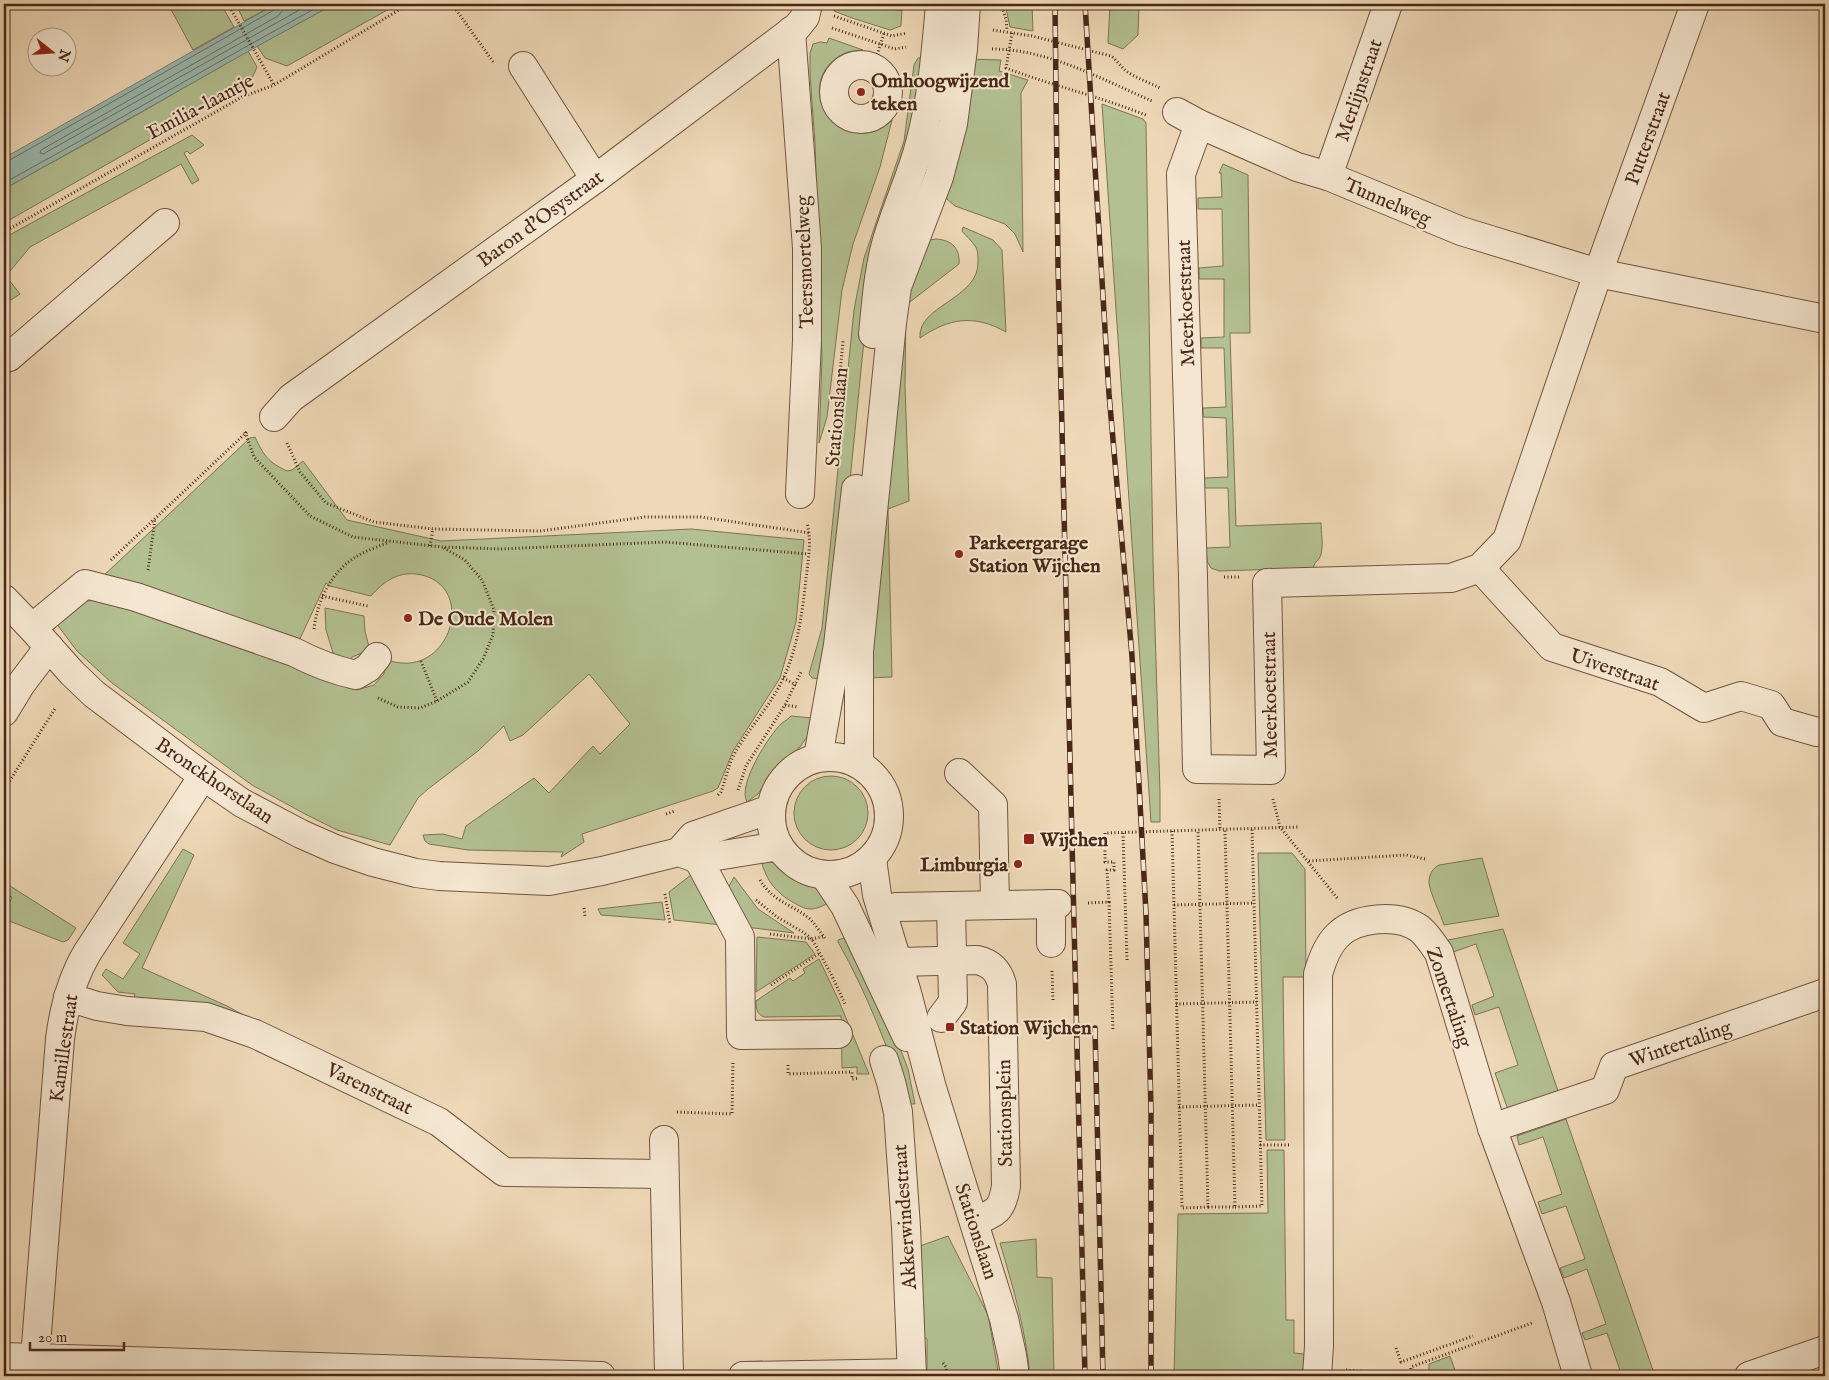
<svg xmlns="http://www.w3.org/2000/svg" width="1829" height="1380" font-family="'IM FELL English',serif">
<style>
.green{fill:#b3c092;stroke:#7e7454}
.water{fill:#99b9b0;stroke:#797f72}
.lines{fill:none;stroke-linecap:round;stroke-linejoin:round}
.shore{stroke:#717063;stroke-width:1}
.minor-casing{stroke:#72543e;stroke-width:30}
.path{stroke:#492816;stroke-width:3;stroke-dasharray:1 2.5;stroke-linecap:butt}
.minor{stroke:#f4e6d0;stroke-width:28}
.rail-casing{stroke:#492816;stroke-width:5.5}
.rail{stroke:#f4e6d0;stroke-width:4;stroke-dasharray:11;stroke-linecap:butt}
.poi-dot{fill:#8f2418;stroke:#f4e6d0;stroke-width:2}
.labels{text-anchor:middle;stroke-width:4;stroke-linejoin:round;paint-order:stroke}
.poi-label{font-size:20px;font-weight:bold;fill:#492816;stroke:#f4e6d0;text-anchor:start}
.street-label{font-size:20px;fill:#492816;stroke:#f4e6d0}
</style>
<rect width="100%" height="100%" fill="#eed8b7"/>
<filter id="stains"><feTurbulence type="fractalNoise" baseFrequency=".004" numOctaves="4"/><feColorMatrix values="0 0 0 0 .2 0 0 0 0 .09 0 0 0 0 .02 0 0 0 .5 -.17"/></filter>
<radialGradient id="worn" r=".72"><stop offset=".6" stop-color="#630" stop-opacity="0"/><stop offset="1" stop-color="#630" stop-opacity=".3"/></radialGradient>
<g class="green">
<polygon points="168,4 221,4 234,27 193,50"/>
<polygon points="236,4 276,4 244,21"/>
<polygon points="334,4 398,4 287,66 265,58 257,46"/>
<polygon points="1005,4 1032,4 1033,31 1010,27"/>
<polygon points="1110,4 1139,4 1138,35 1123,49 1108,43"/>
<polygon points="835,7 902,10 901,26 890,30 852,18 834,11"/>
<path d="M829,38L863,50C858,51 852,51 848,52C803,69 814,130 861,133C872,134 884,128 892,120L880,167L853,244L842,290L827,417L819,443L822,358L815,143L810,75V53L813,44L820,42L827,43Z"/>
<polygon points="248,51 257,67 252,78 232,93 4,223 4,189 100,136"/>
<polygon points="918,58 928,58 867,310 845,531 824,680 812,678 809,674 822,628 854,310 864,258 904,141 914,65"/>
<polygon points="969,59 1001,60 999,71 1028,80 1021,93 1023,252 1015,234 1005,224 955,206 947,199 944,189"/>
<polygon points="1102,104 1143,119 1146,123 1153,561 1160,793 1160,822 1151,822"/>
<polygon points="192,135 204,145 190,154 187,151 184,153 199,180 192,184 181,164 30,247 6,276 20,294 11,300 4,291 4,238"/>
<path d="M1223,164L1248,175L1250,333H1230L1236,526L1321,523C1321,535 1326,556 1315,563L1313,568L1219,571L1211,568L1207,561L1206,548L1230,547L1228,488H1204V478L1228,477L1226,418L1203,417V408L1226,407L1224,348H1201V338L1224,337V279H1199V268L1223,266L1222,209H1198V198L1222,197L1221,173H1219Z"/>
<path d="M963,227L993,240L1002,250L1006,332C974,314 949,318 920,338C917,305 980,299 978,261C978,256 978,250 975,246C972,241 966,236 962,231Z"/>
<path d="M936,239C952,240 960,248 959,264L906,305L905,386L909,501L888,509L892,677L868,678L901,318L923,245L930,240Z"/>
<path d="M255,437C264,456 268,462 287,471L292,470L303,461L347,520L441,541L691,529L804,540L796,622L780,678L733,751L718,788L713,791L582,834L584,842L561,857L563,852L468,850L429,844L425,841L423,835L443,834L462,839L466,826L534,778L549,793L593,746L600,754L630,724L589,674L523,735L510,741L504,726L478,751L428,789L418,798L390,845L337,830L305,814L252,785L112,683L77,651L56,623L78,602L104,599L129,600L318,676L357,690L374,685L384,674L385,659C450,685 481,582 416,574C397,572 383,582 371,596L330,586L326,583L297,645L101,578L250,438Z"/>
<polygon points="325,608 364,616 365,631 369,647 367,651 352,657 350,661 334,656 326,630"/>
<path d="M791,716L812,718L809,734L800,747L776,768L758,794L747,802C737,785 769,735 782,723C785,721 788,719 791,716Z"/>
<circle cx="831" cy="813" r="37"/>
<polygon points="183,849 194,855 142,968 227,1006 271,1030 134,999 135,994 118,992 102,975 106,969 123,979 140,954 123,943"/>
<polygon points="1258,853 1292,853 1305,869 1306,977 1283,977 1285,1140 1266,1140"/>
<path d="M1482,858L1499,916L1444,925C1441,915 1429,891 1429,882C1429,874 1433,868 1439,865Z"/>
<path d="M761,860C786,863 814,884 830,903C824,905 817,909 811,909C806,909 801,907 796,904C777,894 766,881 761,860Z"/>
<polygon points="691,875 696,877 722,925 674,920 669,892"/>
<polygon points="734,877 758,909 794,933 746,927 726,892"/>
<polygon points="4,882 76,928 68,940 63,942 4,919 4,915 12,897 4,894"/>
<polygon points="662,902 665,920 601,915 598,909"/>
<polygon points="1503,929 1560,1097 1513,1110 1507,1107 1495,1073 1518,1065 1499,1007 1475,1015 1472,1005 1494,996 1476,944 1453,952 1448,940"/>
<path d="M850,936L893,1030L908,1069L915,1104H907C888,1048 867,993 838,942V940Z"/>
<polygon points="757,937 806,942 815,954 756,992"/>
<path d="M819,959L839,1001L869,1074H857V1067L842,1068L841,1016L764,1017C757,1014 756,1009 756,1001L790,978L793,981L805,973L803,969Z"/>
<polygon points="1566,1119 1655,1376 1622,1376 1607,1333 1585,1340 1582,1333 1606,1324 1587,1269 1564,1278 1560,1268 1585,1259 1566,1206 1542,1214 1538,1202 1562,1194 1543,1137 1519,1145 1517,1136"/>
<polygon points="1267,1150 1284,1150 1286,1320 1294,1320 1294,1353 1305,1354 1304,1368 1297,1376 1174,1376 1178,1214 1268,1213"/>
<polygon points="948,1236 988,1315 999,1376 927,1376 927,1339 923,1336 920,1246"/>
<path d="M1036,1239L1037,1277L1052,1278L1054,1376H1030C1026,1331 1013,1287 1000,1243Z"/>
<polygon points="1450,1356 1457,1376 1429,1376 1429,1364"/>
</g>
<path class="water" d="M276,4H334C223,64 115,128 4,189V158Z"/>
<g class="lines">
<g class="shore">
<polyline points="284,4 283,10 278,16 41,150 40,153 43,154 310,4"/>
<polyline points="4,162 8,161 274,10 277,4"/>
<path d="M4,183C111,125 216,62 323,4"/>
</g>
<defs>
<g id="minor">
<polyline points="791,31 807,248 807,341 800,494"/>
<circle cx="861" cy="92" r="27"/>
<polyline points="523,66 595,179"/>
<polyline points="1177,112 1199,124 1297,167 1328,176 1461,231 1598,273 1825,319"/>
<polyline points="1199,124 1181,174 1193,577 1197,769 1271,770 1267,583 1451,578 1480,568 1507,540 1598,273 1695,4"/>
<polyline points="1328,176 1388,4"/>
<path d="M873,334C876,304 878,273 886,244C895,211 910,180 919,147C932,100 936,52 940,4"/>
<polyline points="4,355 9,357 165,223"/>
<polyline points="274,417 291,398 595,179 797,27 805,17 808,4"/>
<polyline points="1480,568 1552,647 1660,682 1704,708 1741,696 1771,705 1782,722 1817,732 1825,730"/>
<polyline points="4,599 32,628 72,673 94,694 203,776 242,803 301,834 335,849 373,862 416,873 439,876 549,881 602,871 679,852 698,859 779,846"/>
<path d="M32,628L85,584L136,597L294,652C315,663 333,670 356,675L368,668L377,657"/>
<polyline points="4,712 21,684 49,647"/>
<circle cx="830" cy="816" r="59"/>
<polyline points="818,757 838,645 856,489"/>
<polyline points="859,763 859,651 892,323 897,287 939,177 953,124 963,49 966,4"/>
<polyline points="959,773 993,805 995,905"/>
<polyline points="694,843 698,859 740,937 741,1035 838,1034"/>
<polyline points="679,852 693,836 771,809"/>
<polyline points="872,859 877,895 907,993 932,1088 1004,1319 1012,1355 1015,1376"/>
<polyline points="825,876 845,906 907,1037"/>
<polyline points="1051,904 1051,943"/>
<polyline points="891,910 896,907 1058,904"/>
<path d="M898,962L977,960C991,963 998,970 1002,984L1006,1186C1002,1211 996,1213 974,1221"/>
<polyline points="68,997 97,1006 127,1011 206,1017 255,1034 439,1122 504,1172 664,1174"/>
<polyline points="941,1018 953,1002 951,906"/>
<polyline points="884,1060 891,1082 898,1112 906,1227 912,1376"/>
<polyline points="1492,1128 1605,1090 1614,1066 1825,993"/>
<polyline points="664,1140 669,1376"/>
<polyline points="4,1357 601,1376"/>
<path d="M35,1358L60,1039C64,1008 71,980 87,953L203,776"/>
<polyline points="743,1376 912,1373"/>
<path d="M1317,1376L1319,1346L1318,974C1322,960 1327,946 1337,936C1355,917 1398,913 1420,929C1428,936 1433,944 1439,953L1492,1128L1556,1302L1578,1376"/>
<polyline points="1749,1376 1825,1350"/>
</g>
</defs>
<use href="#minor" class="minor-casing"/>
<g class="path">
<polyline points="228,4 274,85"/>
<polyline points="452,4 494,63"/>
<polyline points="1001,4 1006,19 1007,31"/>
<polyline points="834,16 892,36 907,33"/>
<polyline points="832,28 895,49 906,47"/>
<path d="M993,30L1032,36L1111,56C1118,61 1122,69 1129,73C1139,79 1150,83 1160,88"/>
<path d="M1012,33L1006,68C1053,86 1102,97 1148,116"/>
<path d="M992,49C1048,49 1101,79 1152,101"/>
<polyline points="873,68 884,33"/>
<polyline points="4,232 242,97 274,85 409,4"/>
<polyline points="836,419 843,341"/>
<polyline points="245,432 254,457 310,516 353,537 442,547 500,549 665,542 808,554"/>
<polyline points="287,443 300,472 326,503 374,522 433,529 540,531 645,517 701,517 810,533"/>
<polyline points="430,546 433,529"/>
<polyline points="111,560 248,431"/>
<polyline points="148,570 155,519"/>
<polyline points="1224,577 1240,577"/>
<polyline points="322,596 368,606"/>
<path d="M314,629C317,603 329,576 351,560C362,552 377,547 389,542"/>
<polyline points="421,661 437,701"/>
<polyline points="783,678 796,685"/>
<polyline points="378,698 398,707 420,708 437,701 468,682 483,659 493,635 494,610 482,580 465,560 442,547"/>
<polyline points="785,705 798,707"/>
<polyline points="4,790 56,707"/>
<polyline points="738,790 746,766 785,705 801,672"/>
<path d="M718,795L721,792C726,778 729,762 737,749C752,725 771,704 783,679C798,647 802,614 806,579C808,561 812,541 807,523"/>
<polyline points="1219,799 1220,830"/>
<polyline points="1273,799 1280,827 1338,899"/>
<polyline points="666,814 675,811"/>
<polyline points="1172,831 1182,1208 1208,1207 1198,831"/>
<polyline points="1123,833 1127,960"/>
<polyline points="1309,861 1406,855 1425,859"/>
<path d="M760,880C773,902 792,904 810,919C815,924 820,932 825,938"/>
<polyline points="665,894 670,924"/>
<polyline points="756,900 777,917 803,932 812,939 832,976 845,1004"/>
<polyline points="1109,902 1113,1031"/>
<polyline points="1088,903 1109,902 1107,870 1114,870 1114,862 1105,862 1105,833 1298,827"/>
<polyline points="1174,905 1254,903"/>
<polyline points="584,908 585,917"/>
<polyline points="770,934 812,939 825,936"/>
<polyline points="1052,971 1053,1000"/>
<polyline points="771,985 820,953"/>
<polyline points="1176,1004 1257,1002"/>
<polyline points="788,1065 788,1074 852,1072 852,1079 859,1078"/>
<polyline points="1179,1107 1259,1105"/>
<polyline points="677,1112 732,1114 733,1062"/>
<polyline points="1260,1145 1290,1145"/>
<polyline points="1208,1207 1235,1207 1225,830"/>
<polyline points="1235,1207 1262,1206 1252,828"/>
<polyline points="1396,1348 1401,1362 1473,1336"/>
<polyline points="943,1363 946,1367 947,1376"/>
<polyline points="1346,1370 1416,1376"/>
<polyline points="1410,1376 1411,1367 1532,1323"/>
</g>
<use href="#minor" class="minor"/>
<defs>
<g id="rail">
<polyline points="1055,4 1058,265 1085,1376"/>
<polyline points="1085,4 1109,394 1132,656 1146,913 1151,1109 1151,1376"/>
<polyline points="1095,1028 1103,1376"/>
</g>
</defs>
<use href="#rail" class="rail-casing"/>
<use href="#rail" class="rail"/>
</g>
<g class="poi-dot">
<circle cx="861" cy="92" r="5"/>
<circle cx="959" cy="554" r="5"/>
<circle cx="408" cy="618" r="5"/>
<rect x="1023" y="833" width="12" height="12" rx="2.5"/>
<circle cx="1018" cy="864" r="5"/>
<rect x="945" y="1022" width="10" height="10" rx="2.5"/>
</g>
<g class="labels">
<g class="poi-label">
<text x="871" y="87">Omhoogwijzend<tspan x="871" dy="23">teken</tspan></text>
<text x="969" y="549">Parkeergarage<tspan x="969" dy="23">Station Wijchen</tspan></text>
<text x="418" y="625">De Oude Molen</text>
<text x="1040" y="846">Wijchen</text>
<text x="1008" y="871" text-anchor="end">Limburgia</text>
<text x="960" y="1034">Station Wijchen</text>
</g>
<g class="street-label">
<text transform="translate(1358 90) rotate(-71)" y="7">Merlijnstraat</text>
<text transform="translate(200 106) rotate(-28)" y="7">Emilia-laantje</text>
<text transform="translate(1647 138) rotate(-70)" y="7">Putterstraat</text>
<text transform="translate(1388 201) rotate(23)" y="7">Tunnelweg</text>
<text transform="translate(540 218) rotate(-36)" y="7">Baron d'Osystraat</text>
<text transform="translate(804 262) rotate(-92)" y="7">Teersmortelweg</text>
<text transform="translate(1185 303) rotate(-92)" y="7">Meerkoetstraat</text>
<text transform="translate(836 417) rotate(-85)" y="7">Stationslaan</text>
<text transform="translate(1615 669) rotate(19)" y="7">Uiverstraat</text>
<text transform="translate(1269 695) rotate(-91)" y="7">Meerkoetstraat</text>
<text transform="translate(215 780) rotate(34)" y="7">Bronckhorstlaan</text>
<text transform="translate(1450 997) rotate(71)" y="7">Zomertaling</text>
<text transform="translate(1680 1043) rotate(-19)" y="7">Wintertaling</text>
<text transform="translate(63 1048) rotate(-82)" y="7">Kamillestraat</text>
<text transform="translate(370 1088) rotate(26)" y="7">Varenstraat</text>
<text transform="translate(1004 1113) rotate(-91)" y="7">Stationsplein</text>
<text transform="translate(904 1217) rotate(-94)" y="7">Akkerwindestraat</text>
<text transform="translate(977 1231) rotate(72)" y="7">Stationslaan</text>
</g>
</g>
<rect width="1829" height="1380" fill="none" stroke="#eed8b7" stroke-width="20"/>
<rect x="5" y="5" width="1819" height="1370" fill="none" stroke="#492816" stroke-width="2.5"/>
<rect x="10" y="10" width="1809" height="1360" fill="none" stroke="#492816"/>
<g transform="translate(52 52) rotate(107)"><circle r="24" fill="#f4e6d0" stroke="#b09a86"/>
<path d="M0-4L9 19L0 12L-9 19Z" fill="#8f2418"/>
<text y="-8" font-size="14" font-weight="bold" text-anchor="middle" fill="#492816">N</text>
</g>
<path d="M30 1342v8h94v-8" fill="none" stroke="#492816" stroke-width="2.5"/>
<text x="38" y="1342" font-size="15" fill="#492816" stroke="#f4e6d0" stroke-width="4" paint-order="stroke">20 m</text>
<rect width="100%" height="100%" filter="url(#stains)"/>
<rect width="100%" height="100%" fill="url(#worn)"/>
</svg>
